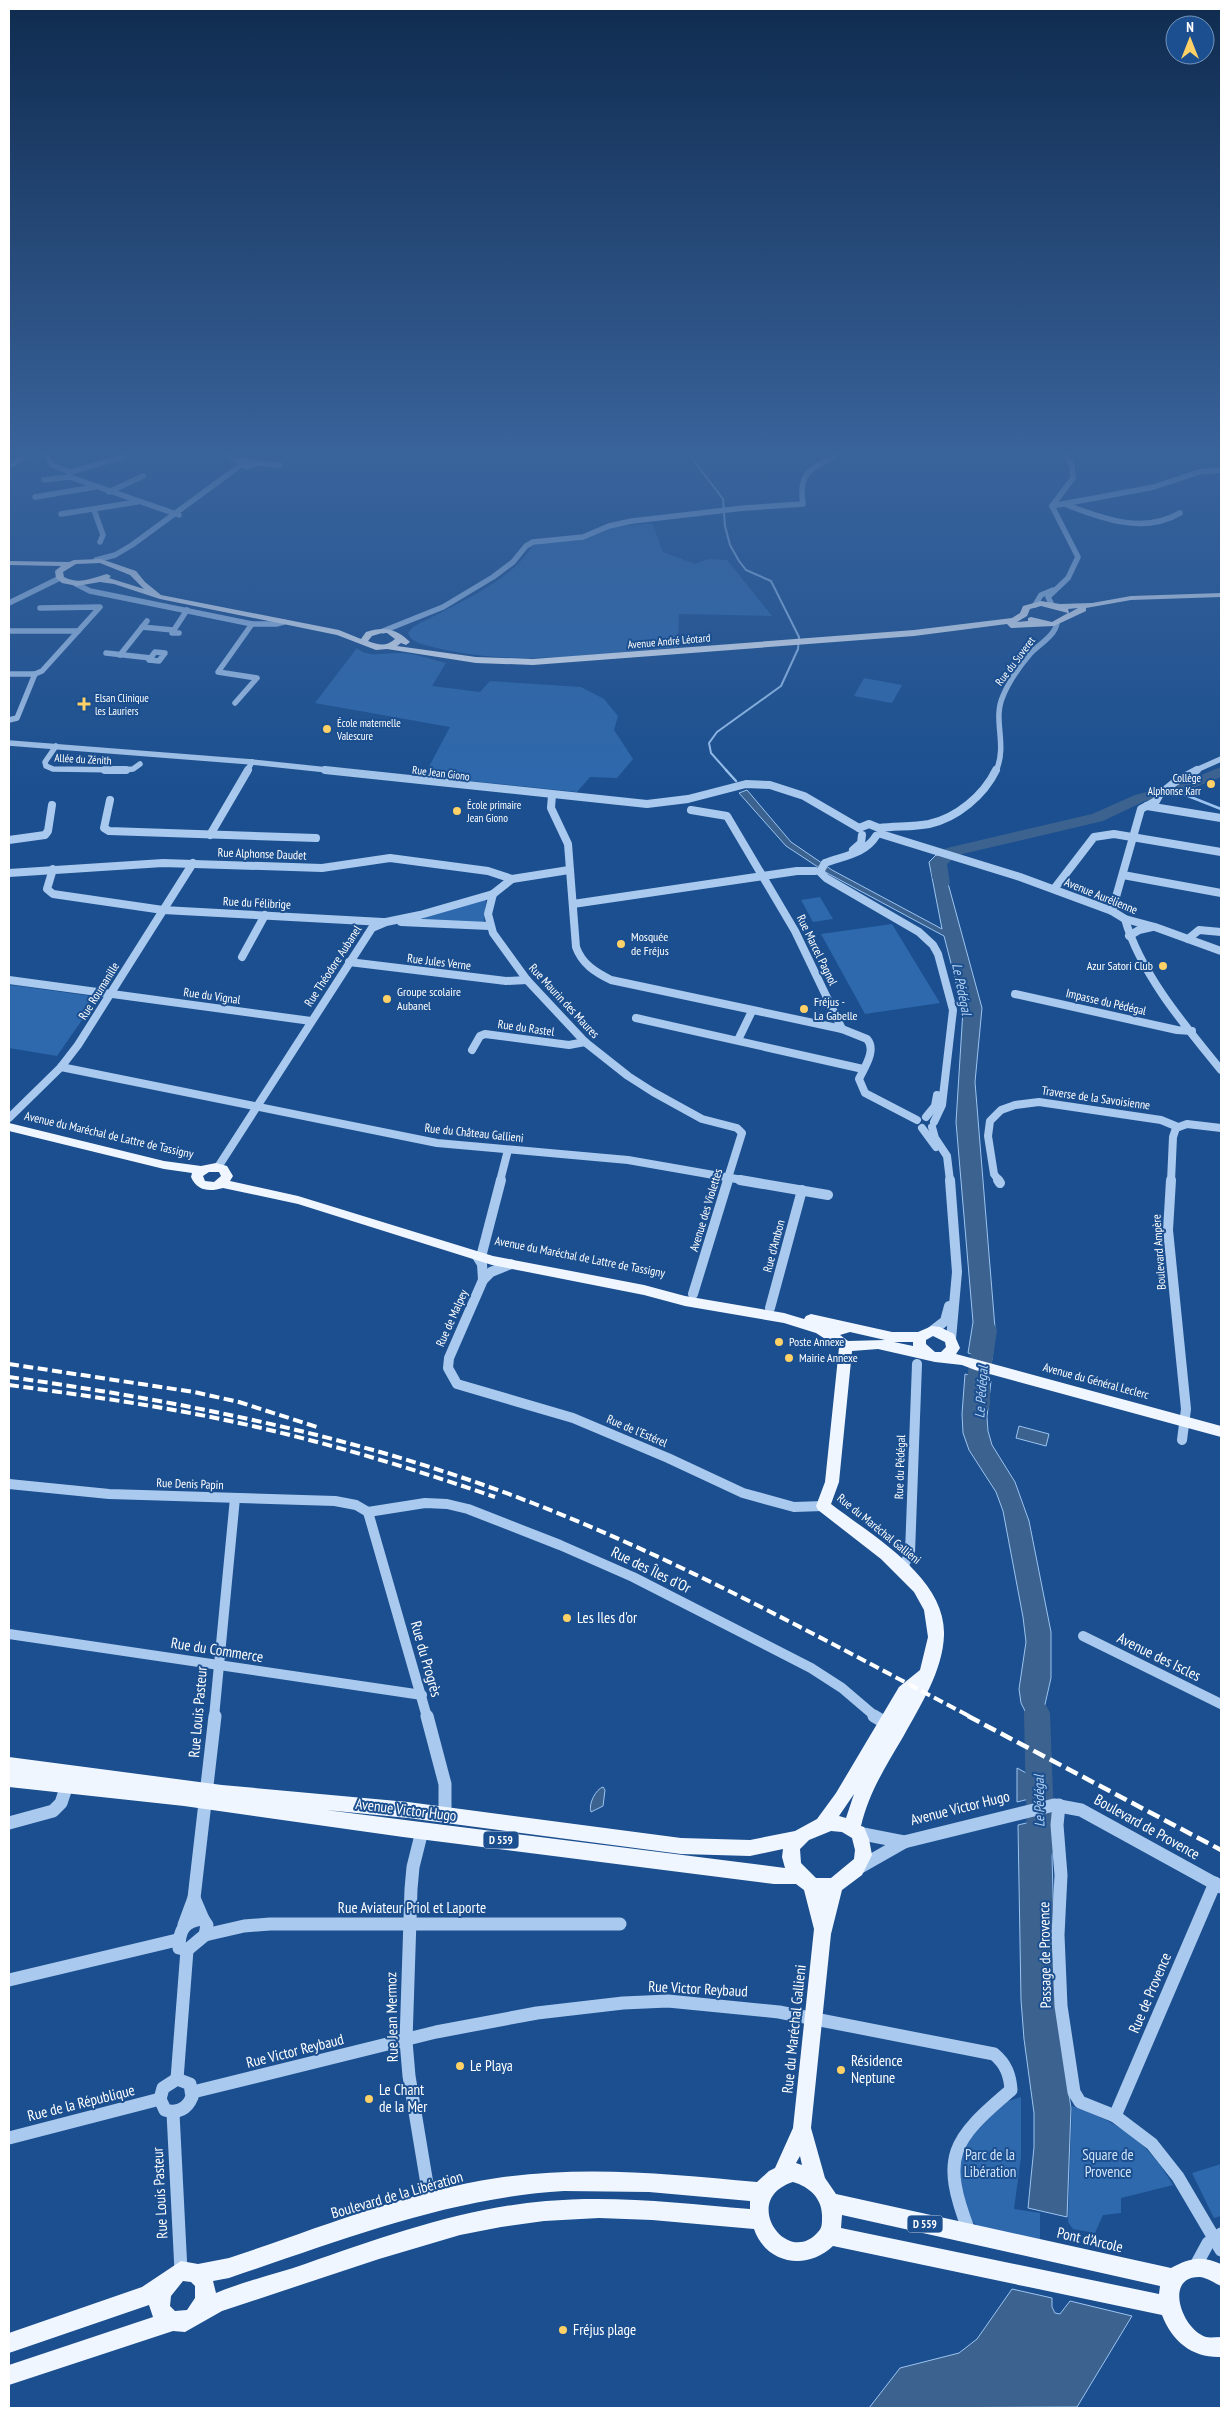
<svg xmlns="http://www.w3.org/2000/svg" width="1230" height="2417" font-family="'PT Sans Narrow',sans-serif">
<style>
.green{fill:#2e69ad}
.water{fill:#3c6290;stroke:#9cc4f0}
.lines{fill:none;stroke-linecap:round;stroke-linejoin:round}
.stream-far1{stroke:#9cc4f0;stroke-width:2}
.stream{stroke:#9cc4f0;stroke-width:2.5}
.river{fill:#3c6290;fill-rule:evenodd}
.minor-far3{stroke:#a9c9ee;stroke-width:5.5}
.minor-far2{stroke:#a9c9ee;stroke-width:8}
.minor-far1{stroke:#a9c9ee;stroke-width:10}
.minor{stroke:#a9c9ee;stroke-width:13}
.major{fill:#f0f6ff;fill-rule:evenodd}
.rail-far1{stroke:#fff;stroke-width:4;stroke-dasharray:10 4.5;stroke-linecap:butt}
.rail{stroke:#fff;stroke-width:4.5;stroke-dasharray:13 5.5;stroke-linecap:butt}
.poi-dot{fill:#ffd166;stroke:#1b4f8f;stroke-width:2}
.labels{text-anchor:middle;stroke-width:4;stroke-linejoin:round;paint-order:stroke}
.far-street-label{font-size:11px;fill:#fff;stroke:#1b4f8f}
.far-poi-label{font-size:11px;fill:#fff;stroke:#1b4f8f;text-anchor:start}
.shield{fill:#1b4f8f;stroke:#bbcadd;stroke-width:1}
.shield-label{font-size:11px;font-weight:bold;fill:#fff}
.street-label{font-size:12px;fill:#fff;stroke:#1b4f8f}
.poi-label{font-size:12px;fill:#fff;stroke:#1b4f8f;text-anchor:start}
.water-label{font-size:14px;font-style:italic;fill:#b5d3f5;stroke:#1b4f8f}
.near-street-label{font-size:15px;fill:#fff;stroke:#1b4f8f}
.near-poi-label{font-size:15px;fill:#fff;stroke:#1b4f8f;text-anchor:start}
.near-park-label{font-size:15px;fill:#cfe3fa;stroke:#1b4f8f}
</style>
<rect width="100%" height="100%" fill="#1b4f8f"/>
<g class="green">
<path d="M652,523L663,552L695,564L708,559L727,560L772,616L679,614L678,647C598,654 516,667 437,648C427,645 412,644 408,633L413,627C449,607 512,582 532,546L544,542L577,541L609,528Z"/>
<path d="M357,648C367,658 383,653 395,653C412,652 430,659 446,663L432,686L480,692L490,681L581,687L604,699L618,716L614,730L633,759L617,778L590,777L577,792L424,776L450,727L315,703Z"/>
<polygon points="864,678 902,685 892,703 854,696"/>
<polygon points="820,897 833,919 813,922 801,900"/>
<polygon points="484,899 486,901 484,922 424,921 423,919 425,916"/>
<polygon points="892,924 940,1003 865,1014 821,934"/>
<polygon points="11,985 98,997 57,1056 9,1048 9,988"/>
<polygon points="1021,2097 1021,2157 1014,2209 1040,2213 1040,2242 979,2228 966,2214 959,2187 960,2158 968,2137 1006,2102"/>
<path d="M1072,2106C1119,2122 1148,2142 1173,2185L1121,2198V2213L1103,2215L1095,2233L1073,2229L1068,2222Z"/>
<polygon points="1221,2164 1221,2216 1214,2218 1192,2173"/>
</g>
<g class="water">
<polygon points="747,790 791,842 832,870 942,929 929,862 936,855 947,859 943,865 982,1008 975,1082 995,1328 992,1360 968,1353 973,1322 956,1122 963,1010 944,936 827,873 786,846 739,793"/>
<polygon points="965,1374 991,1381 987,1417 988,1431 992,1445 1015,1482 1029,1521 1051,1632 1051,1678 1043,1713 1047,1743 1028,1734 1029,1719 1021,1703 1019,1689 1026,1642 1023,1617 1003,1511 996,1492 969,1450 963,1433 962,1414"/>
<polygon points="1019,1426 1049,1434 1046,1446 1016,1438"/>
<polygon points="1028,1755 1047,1765 1049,1794 1017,1802 1017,1768 1030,1775"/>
<path d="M603,1787L605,1790L603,1806L591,1812C588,1804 596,1789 603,1787Z"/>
<polygon points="1051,1817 1056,2007 1071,2108 1067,2217 1028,2208 1034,2147 1034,2113 1024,2039 1021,2000 1018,1825"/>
<polygon points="1012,2289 1052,2298 1052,2307 1055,2313 1060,2314 1070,2301 1132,2316 1077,2407 869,2408 900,2368 959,2353 977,2339"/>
</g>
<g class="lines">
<polyline class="stream-far1" points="691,457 723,499 725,526 730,545 739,561 746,570 771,581 799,637 798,649 781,686 717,732 709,743 711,753 727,771"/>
<g class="stream">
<polyline points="726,770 736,781"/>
<polyline points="1173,790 1221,809"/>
</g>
<g class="river">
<polygon points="1221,767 1221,777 1188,790 1145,801 1103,821 958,855 947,864 950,883 948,886 936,886 932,877 931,864 938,855 947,848 1092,814 1135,795 1178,784"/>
<path d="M986,1322L994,1324L997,1330L990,1378V1405L987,1411L979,1414L971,1411C961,1392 972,1351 975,1330L978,1324Z"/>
<polygon points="1037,1702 1046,1705 1050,1713 1055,1847 1051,1856 1041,1860 1031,1856 1027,1847 1024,1713 1028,1705"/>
</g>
<g class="minor-far3">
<polyline points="47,457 52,465 70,472 70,477 179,515"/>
<polyline points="229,457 257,463 247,467 232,458"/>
<polyline points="257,463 280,465"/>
<polyline points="9,466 24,457"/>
<polyline points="70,472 123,457"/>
<polyline points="44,480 70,477"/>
<polyline points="109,492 143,476"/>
<polyline points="35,497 95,487"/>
<path d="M1067,505C1103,519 1144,534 1180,513"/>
<polyline points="1052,506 1154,487 1199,472 1221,470"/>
<polyline points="94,510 103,535 100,542"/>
<polyline points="61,514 137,502"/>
<polyline points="96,560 115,555 132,545 241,465"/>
<polyline points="76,584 90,591 252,624 276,624 284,622"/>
<polyline points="9,603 60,578"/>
<polyline points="1035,605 1041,595 1053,590"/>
<polyline points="1052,605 1048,597 1068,578 1078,557 1052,506 1073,478 1072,465 1066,457"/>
<polyline points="142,627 173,630"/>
<polyline points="9,631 78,631"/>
<path d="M383,631L443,607L493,577L513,562L526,546L533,542L583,537L609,526L632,521L744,508L803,504C798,474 809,469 834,457"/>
<polyline points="179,633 172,633 187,610"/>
<polygon points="155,652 165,653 159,661 149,660"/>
<polyline points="106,653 151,658"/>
<polyline points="120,655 147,621"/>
<polyline points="9,674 35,674 42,671 100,607 40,608"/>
<polyline points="235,703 257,678 218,672 252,624"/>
<polyline points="9,720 17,718 35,674"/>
<polyline points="9,743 252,762 337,771"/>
<polyline points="56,746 45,762 46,766 53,769 123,770 133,769 140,764"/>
<polyline points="247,771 252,762"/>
<path d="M996,771C1008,744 992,720 1003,696C1009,681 1019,667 1030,654C1038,645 1055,636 1057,623"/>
<polyline points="1194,771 1221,759"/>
</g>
<g class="minor-far2">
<polyline points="105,770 126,770"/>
<polyline points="325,770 647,804 688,799 746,784 770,785 804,796 859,828"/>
<path d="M552,795L551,808L568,844L576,947C582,964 595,972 611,980L842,1029L867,1039C877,1050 864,1068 859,1079L865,1093L917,1120"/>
<polyline points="110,800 104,828 109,831 316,838"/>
<polyline points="1147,806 1221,818"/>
<polyline points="691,810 727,816 795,931 842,1029"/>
<polyline points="859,828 869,824 879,828"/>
<path d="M879,828C896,826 913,827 929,824C957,818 984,795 996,770"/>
<polyline points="881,834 1020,877 1112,911 1125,919 1155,927 1221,951"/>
<polyline points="210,835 248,770"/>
<path d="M876,836C865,854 843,856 825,863L820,872L826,878L919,932L933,945L938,954L953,1010L942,1105L934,1122"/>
<polyline points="9,840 45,835 48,831 52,805"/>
<polyline points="853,850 861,843 862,835"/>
<polyline points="53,869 47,889 53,894 163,910 383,922"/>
<polyline points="9,873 163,863 322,868 390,858 488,871 512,879"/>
<polyline points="1123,875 1221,893"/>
<polyline points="1054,889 1094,837 1114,834 1221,852"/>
<polyline points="493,894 488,914 493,933 527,980 585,1042 628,1076 653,1092 702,1119 737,1128 742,1133 727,1181"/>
<polyline points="573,904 797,871 815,871"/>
<polyline points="1112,911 1141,809 1156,801 1160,794 1175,782 1197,770"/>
<path d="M1125,919C1140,973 1186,1027 1221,1070"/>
<polyline points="401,922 489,926"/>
<polyline points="1129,936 1139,930 1152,927"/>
<polyline points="1188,939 1199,930 1221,932"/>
<polyline points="242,957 265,915"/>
<polyline points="349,962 506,981 527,980"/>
<polyline points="9,980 311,1021"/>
<polyline points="1015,994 1177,1030 1192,1031"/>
<polyline points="636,1018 863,1069"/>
<polyline points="738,1040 752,1011"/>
<polyline points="472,1050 480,1036 485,1034 569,1045 585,1042"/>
<polyline points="61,1067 437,1143 628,1160 748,1181"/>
<polyline points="926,1117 935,1106 937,1095"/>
<polyline points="9,1118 61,1067 78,1045 193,863"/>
<polyline points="932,1127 935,1138 947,1156 950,1181"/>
<polyline points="922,1128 936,1147"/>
<polyline points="218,1167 372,928 386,922 420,915 493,894 512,879 569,870"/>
<polyline points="500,1181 508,1150"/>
<polyline points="999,1181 994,1174 988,1136 990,1121 1001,1110 1015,1105 1039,1102 1161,1120 1178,1127"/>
<polyline points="1171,1181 1173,1137 1176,1128 1187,1124 1221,1128"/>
</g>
<g class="minor-far1">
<polyline points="740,1180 828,1195"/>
<polyline points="950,1180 957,1272 951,1339"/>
<polyline points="998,1180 1000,1183"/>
<polyline points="1171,1180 1168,1230 1186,1409 1182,1440"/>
<polyline points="482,1253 501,1180"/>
<polyline points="477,1256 482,1264 483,1280"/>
<polyline points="511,1264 491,1272 483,1280 449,1358 448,1368 457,1384 573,1418 668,1458 743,1493 794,1507 823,1506"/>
<polyline points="693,1294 728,1180"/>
<polyline points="770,1308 802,1190"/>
<polyline points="932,1331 945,1321 949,1306"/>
<polyline points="9,1484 109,1494 335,1501 356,1505 368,1512"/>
<polyline points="368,1512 425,1503 447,1504 468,1509 560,1545 633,1577 811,1668 842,1688 876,1717"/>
<polyline points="368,1512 427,1717"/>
<polyline points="900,1567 905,1563 910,1553 917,1364"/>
<polyline points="9,1634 422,1695"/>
<polyline points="1083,1636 1221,1704"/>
<polyline points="214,1717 235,1498"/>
</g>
<g class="minor">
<polyline points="427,1716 445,1784 445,1815"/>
<polyline points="874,1716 889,1725"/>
<polyline points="1059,1805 1057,1825 1061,1875 1058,1935 1061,2006 1074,2092 1080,2102 1115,2116 1152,2144 1178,2177 1221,2250"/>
<polyline points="9,1823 53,1811 61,1803 67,1785"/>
<polyline points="422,1831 413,1867 411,1889 406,2041 409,2076 430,2202"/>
<polyline points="858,1833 904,1842"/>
<polyline points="860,1867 904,1842 1054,1805 1081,1810 1221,1887"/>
<polyline points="194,1898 203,1919"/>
<path d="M203,1919L207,1925L205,1935L187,1950L179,1948C179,1930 184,1921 203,1919Z"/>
<polyline points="184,1925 194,1898 215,1716"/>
<polyline points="205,1935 244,1926 270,1924 620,1924"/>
<polyline points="9,1980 177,1940"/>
<polyline points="177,2079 187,1950"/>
<path d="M177,2079L190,2084L192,2097C187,2109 178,2114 165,2110L160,2099L163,2088Z"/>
<path d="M193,2092L436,2032L537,2013L623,2003L668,2001L779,2012L994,2054C1006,2064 1010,2075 1011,2090C952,2140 940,2156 969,2231"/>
<polyline points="173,2113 181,2271"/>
<polyline points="1115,2116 1215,1883"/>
<polyline points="9,2138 160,2099"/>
<polyline points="1195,2267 1208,2243 1221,2234"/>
</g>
<g class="major">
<path d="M101,559L136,571L145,582L161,595L339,630L361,639L366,632C384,626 397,629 410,642L406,645L401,643L397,646L476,657L533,659L914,630L1012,618L1020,613L1023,606L1041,601L1060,604L1092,603L1131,596L1221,593V597L1131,600L1086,608V611L1054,626L1011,628L1007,624L914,636L533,665L476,663L387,649L376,650L337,635L160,599L114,584L100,582L77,586L62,583L56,578L55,571L61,566L9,565V561L69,562L74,560ZM100,563L130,575L144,589L109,578L111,576L107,574C92,578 79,585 64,577L63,572L76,564ZM1041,606L1068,613L1052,622L1031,617L1028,618V621L1017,622L1027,616L1030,609ZM1078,608L1069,613L1068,609ZM382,633H387L395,639C386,647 379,645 368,641L372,636Z"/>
<path d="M9,1123L164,1161L201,1166L216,1163L227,1166L233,1176L230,1181L298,1196L493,1256L644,1285L685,1296L784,1313L804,1319L806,1316L811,1314L892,1332H918L932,1326L940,1327L954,1334L960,1348L956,1354L1221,1426V1437L975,1370L962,1365L935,1362L878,1349L852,1351L839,1482L831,1504C871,1535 946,1577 944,1635C943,1671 920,1706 903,1737C886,1766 869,1792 861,1826L864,1827L869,1839L872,1855L862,1875L842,1890L831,1934L811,2128L825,2178L836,2194L1171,2268C1189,2258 1201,2255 1221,2264V2286C1214,2283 1208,2278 1200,2277C1163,2276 1182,2330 1206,2337C1210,2338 1216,2337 1221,2337V2357C1193,2358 1172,2342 1162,2315L833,2246C807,2271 766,2264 754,2229L652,2220L599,2218L544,2221L501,2227L460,2235L379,2259L222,2311L185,2332L173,2331L9,2385V2365L153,2317L149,2305L9,2353V2333L142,2287L181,2261L198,2264L229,2258C317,2229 405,2192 497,2178C584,2165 671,2174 757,2182L769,2171L775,2168L793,2128L814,1929L804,1890L796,1884H774L403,1837L184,1806L9,1787V1757L222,1785L408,1802L681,1838L750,1840L795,1831L817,1819L836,1793L899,1687L920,1670L928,1637L924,1610L914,1592L881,1559L818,1510L816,1506L825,1482L839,1348L816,1333L784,1323L685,1306L644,1295L492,1265L298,1204L223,1188C209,1192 197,1191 191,1177L192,1173L164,1169L9,1131ZM209,1172H219L221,1176L214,1182L205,1181L203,1176ZM850,1332L885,1340L848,1341L840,1335ZM933,1336L945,1342L946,1347L941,1352H935L926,1344V1340ZM894,1342H913V1346ZM854,1794L846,1818L839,1816ZM326,1810L408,1818L681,1854L750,1856L783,1849L782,1857L785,1868ZM831,1831L842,1832L852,1838L855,1850L854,1859L831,1878H816L801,1863L800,1849L809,1840ZM800,2156L802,2165L796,2163ZM793,2182C810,2187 823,2199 822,2218C822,2224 822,2228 818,2232C787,2268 739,2199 793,2182ZM564,2191L649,2192L750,2201V2209C682,2203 614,2195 546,2201C463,2208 383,2237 305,2264C276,2274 245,2281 216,2293L213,2281L229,2278C339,2241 447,2198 564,2191ZM842,2215L1160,2286L1159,2294L841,2228ZM183,2281L191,2282L195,2286V2298L187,2310L175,2311L170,2306L171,2296Z"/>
</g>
<g class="rail-far1">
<polyline points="9,1364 194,1392 239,1402 317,1427"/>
<path d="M9,1377C188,1402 366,1438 535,1504C686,1563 828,1642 971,1717"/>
<path d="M9,1385C89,1396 169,1407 248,1425C332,1444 414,1469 495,1497"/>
</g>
<polyline class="rail" points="968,1716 1221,1850"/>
</g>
<linearGradient id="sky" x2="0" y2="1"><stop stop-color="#0f2b4f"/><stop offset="0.57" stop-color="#39639b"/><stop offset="1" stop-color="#39639b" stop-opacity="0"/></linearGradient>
<rect width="1230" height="795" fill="url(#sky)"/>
<g class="poi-dot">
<path d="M81.5 696.5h5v5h5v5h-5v5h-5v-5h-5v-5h5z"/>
<circle cx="327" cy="729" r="5"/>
<circle cx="1211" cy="784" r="5"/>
<circle cx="457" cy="811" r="5"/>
<circle cx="621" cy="944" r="5"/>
<circle cx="1163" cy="966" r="5"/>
<circle cx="387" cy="999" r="5"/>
<circle cx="804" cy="1009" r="5"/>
<circle cx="779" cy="1342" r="5"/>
<circle cx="789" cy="1358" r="5"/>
<circle cx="567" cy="1618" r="5"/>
<circle cx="460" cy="2066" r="5"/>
<circle cx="841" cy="2070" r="5"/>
<circle cx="369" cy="2099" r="5"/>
<circle cx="563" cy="2330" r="5"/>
</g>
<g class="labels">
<g class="far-street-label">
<text transform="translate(669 641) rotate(-5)" y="4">Avenue André Léotard</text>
<text transform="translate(1015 661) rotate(-53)" y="4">Rue du Suveret</text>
<text transform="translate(83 759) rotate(3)" y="4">Allée du Zénith</text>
<text transform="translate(441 773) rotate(7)" y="4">Rue Jean Giono</text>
</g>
<g class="far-poi-label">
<text x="95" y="702">Elsan Clinique<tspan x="95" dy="13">les Lauriers</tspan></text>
<text x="337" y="727">École maternelle<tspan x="337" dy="13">Valescure</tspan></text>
<text x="1201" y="782" text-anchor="end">Collège<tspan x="1201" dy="13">Alphonse Karr</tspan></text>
<text x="467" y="809">École primaire<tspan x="467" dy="13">Jean Giono</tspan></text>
</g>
<g class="shield">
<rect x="483.5" y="1831.5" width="35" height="17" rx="4"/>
<rect x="907.5" y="2215.5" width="35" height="17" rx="4"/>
</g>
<g class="shield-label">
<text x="501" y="1844">D 559</text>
<text x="925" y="2228">D 559</text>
</g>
<g class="street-label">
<text transform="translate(262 854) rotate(2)" y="4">Rue Alphonse Daudet</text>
<text transform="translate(1101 896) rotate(22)" y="4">Avenue Aurélienne</text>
<text transform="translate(257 903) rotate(3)" y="4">Rue du Félibrige</text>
<text transform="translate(817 950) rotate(64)" y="4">Rue Marcel Pagnol</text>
<text transform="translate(439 962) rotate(7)" y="4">Rue Jules Verne</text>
<text transform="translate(333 966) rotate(-57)" y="4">Rue Théodore Aubanel</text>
<text transform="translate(99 991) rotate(-58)" y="4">Rue Roumanille</text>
<text transform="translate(212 996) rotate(8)" y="4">Rue du Vignal</text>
<text transform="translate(564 1001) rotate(47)" y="4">Rue Maurin des Maures</text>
<text transform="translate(1106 1002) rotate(13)" y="4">Impasse du Pédégal</text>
<text transform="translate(526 1028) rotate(8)" y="4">Rue du Rastel</text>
<text transform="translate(1096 1098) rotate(8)" y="4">Traverse de la Savoisienne</text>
<text transform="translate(474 1133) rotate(6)" y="4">Rue du Château Gallieni</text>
<text transform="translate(109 1135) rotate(13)" y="4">Avenue du Maréchal de Lattre de Tassigny</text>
<text transform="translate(706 1210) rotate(-73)" y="4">Avenue des Violettes</text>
<text transform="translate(774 1246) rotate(-75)" y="4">Rue d'Ambon</text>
<text transform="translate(1159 1252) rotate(-94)" y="4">Boulevard Ampère</text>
<text transform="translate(580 1257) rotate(11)" y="4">Avenue du Maréchal de Lattre de Tassigny</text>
<text transform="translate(452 1318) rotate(-66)" y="4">Rue de Malpey</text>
<text transform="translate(1096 1381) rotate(15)" y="4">Avenue du Général Leclerc</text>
<text transform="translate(637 1431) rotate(23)" y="4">Rue de l'Estérel</text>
<text transform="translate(900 1467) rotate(-88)" y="4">Rue du Pédégal</text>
<text transform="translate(190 1484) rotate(2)" y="4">Rue Denis Papin</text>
<text transform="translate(879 1529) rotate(39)" y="4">Rue du Maréchal Gallieni</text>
</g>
<g class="poi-label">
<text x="631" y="941">Mosquée<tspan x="631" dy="14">de Fréjus</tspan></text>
<text x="1153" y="970" text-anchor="end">Azur Satori Club</text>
<text x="397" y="996">Groupe scolaire<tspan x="397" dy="14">Aubanel</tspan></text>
<text x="814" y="1006">Fréjus -<tspan x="814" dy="14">La Gabelle</tspan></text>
<text x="789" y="1346">Poste Annexe</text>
<text x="799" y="1362">Mairie Annexe</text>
</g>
<g class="water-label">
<text transform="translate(962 989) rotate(79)" y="5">Le Pédégal</text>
<text transform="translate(981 1392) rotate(-86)" y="5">Le Pédégal</text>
<text transform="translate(1039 1801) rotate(-91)" y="5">Le Pédégal</text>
</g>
<g class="near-street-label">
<text transform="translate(651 1570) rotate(26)" y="5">Rue des Îles d'Or</text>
<text transform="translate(217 1650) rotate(9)" y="5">Rue du Commerce</text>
<text transform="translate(1159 1657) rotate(26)" y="5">Avenue des Iscles</text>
<text transform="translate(426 1659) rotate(74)" y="5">Rue du Progrès</text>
<text transform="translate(198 1712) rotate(-85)" y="5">Rue Louis Pasteur</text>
<text transform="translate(960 1808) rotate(-14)" y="5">Avenue Victor Hugo</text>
<text transform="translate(406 1810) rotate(7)" y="5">Avenue Victor Hugo</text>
<text transform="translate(1147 1827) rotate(29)" y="5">Boulevard de Provence</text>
<text x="412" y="1913">Rue Aviateur Priol et Laporte</text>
<text transform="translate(1045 1955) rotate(-91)" y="5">Passage de Provence</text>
<text transform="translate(698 1989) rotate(3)" y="5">Rue Victor Reybaud</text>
<text transform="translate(1150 1993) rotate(-67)" y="5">Rue de Provence</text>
<text transform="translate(392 2017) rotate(-91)" y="5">Rue Jean Mermoz</text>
<text transform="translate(794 2029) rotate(-84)" y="5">Rue du Maréchal Gallieni</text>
<text transform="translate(295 2051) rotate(-14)" y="5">Rue Victor Reybaud</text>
<text transform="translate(81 2103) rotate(-14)" y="5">Rue de la République</text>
<text transform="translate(160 2193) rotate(-93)" y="5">Rue Louis Pasteur</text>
<text transform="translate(397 2195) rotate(-16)" y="5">Boulevard de la Libération</text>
<text transform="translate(1090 2240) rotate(13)" y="5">Pont d'Arcole</text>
</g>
<g class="near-poi-label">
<text x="577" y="1623">Les Iles d'or</text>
<text x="851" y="2066">Résidence<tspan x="851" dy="17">Neptune</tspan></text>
<text x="470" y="2071">Le Playa</text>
<text x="379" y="2095">Le Chant<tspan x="379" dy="17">de la Mer</tspan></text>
<text x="573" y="2335">Fréjus plage</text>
</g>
<g class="near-park-label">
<text x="990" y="2160">Parc de la<tspan x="990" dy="17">Libération</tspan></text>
<text x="1108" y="2160">Square de<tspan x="1108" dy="17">Provence</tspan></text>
</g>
</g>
<rect width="1230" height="2417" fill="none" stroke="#ffffff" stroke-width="20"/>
<g transform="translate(1190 40)"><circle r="24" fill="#1b4f8f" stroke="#7695bc"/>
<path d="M0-4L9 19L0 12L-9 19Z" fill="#ffd166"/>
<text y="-8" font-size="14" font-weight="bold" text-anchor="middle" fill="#ffffff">N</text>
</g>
</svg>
